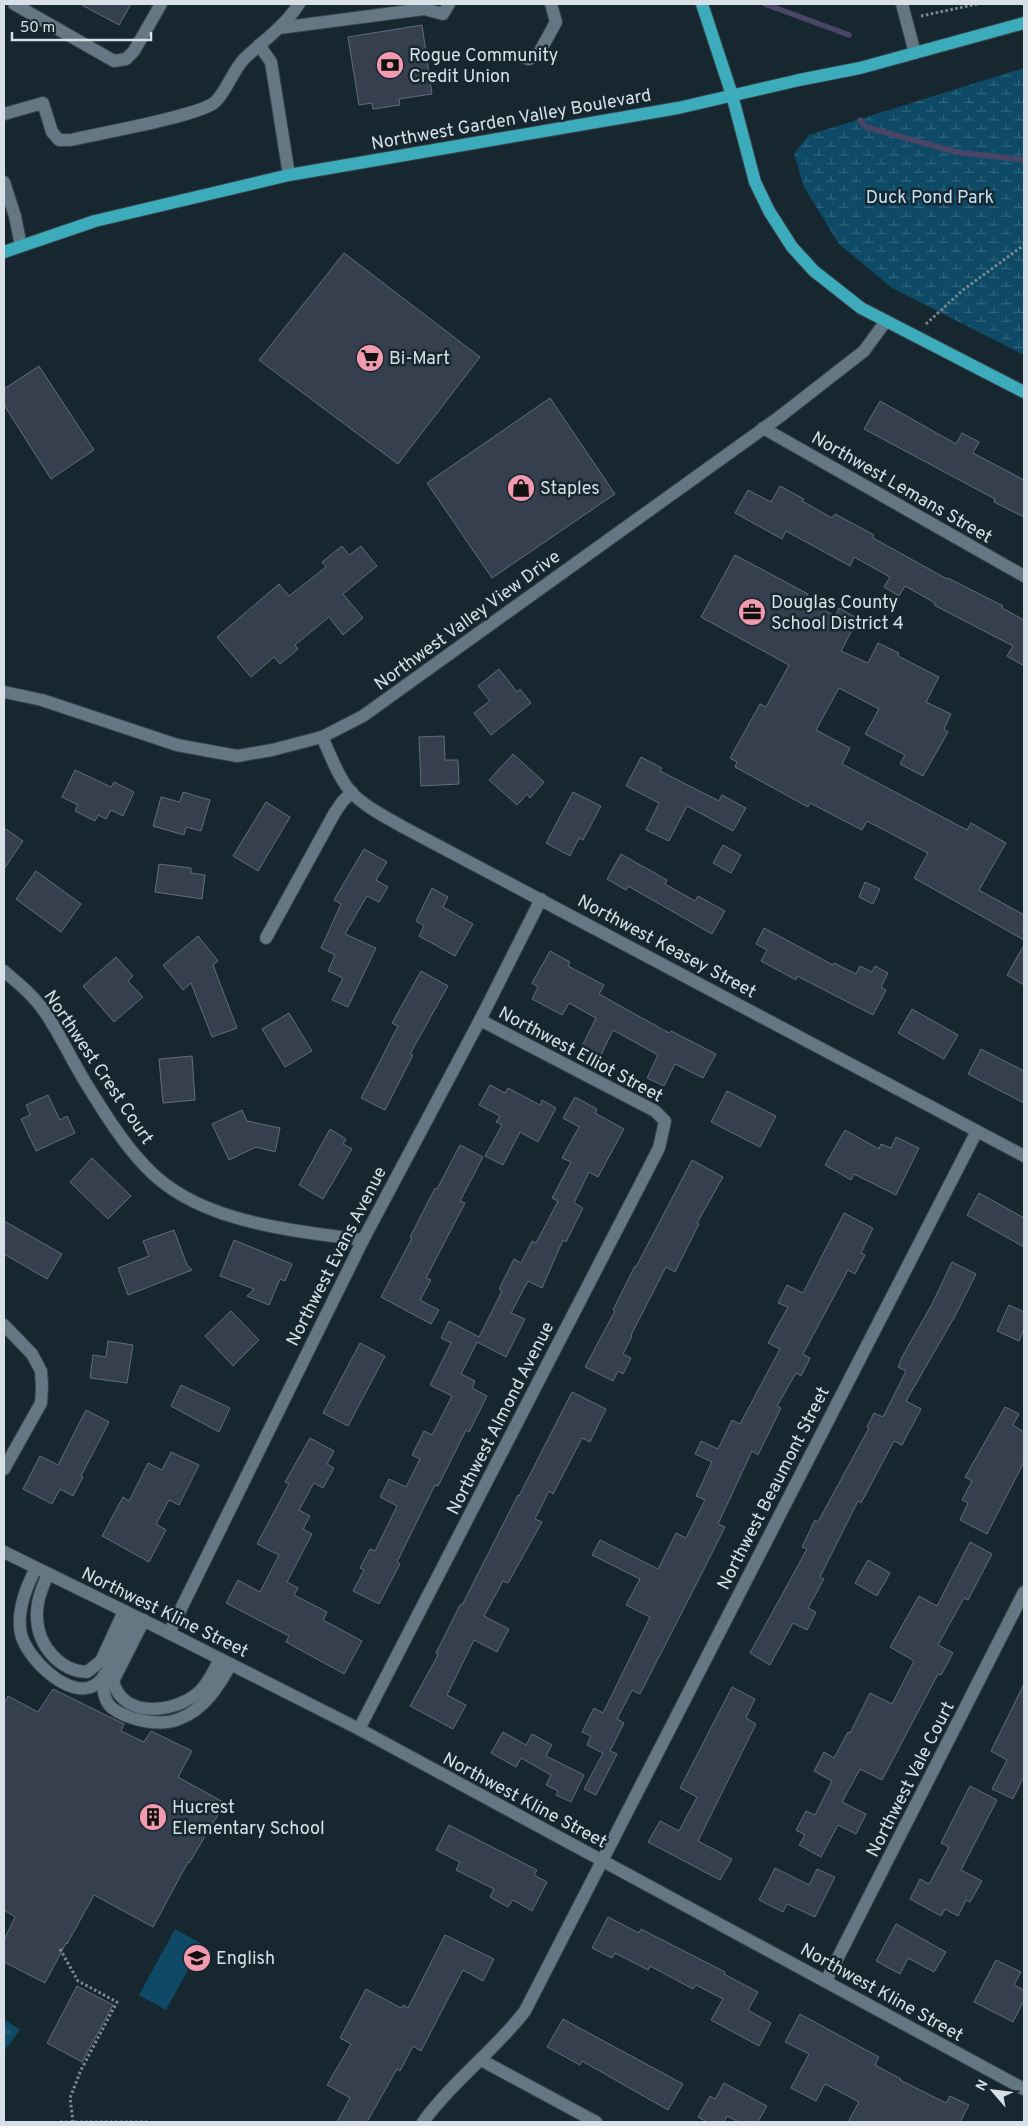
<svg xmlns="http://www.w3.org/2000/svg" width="1028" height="2126" font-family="Overpass,sans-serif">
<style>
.grass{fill:url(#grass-tufts)}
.wetland{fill:url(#wetland-marsh)}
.pitch{fill:#0e4a65}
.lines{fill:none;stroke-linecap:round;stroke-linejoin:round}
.stream{stroke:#4a4566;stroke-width:5.5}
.building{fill:#363f4d;stroke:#626c7b}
.minor-casing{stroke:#364249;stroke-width:14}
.major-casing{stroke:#364249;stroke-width:14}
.path{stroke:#7c8990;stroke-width:3;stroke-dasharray:2.5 2.5;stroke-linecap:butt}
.minor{stroke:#657782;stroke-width:12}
.major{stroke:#3cabbc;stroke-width:12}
.labels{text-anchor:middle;stroke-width:5;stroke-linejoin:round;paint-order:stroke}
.poi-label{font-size:18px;fill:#d6e0e6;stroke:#172730;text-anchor:start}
.street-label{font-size:18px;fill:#d6e0e6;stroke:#172730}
.park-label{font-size:18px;fill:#bfe1f5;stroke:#172730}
</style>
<defs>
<pattern id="grass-tufts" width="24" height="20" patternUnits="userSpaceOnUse" patternTransform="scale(1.25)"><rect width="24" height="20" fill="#0e4a65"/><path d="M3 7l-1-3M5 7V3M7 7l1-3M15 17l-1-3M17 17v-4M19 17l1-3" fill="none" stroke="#30647b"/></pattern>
<pattern id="wetland-marsh" width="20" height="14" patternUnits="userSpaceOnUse" patternTransform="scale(1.25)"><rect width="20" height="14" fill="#0e4a65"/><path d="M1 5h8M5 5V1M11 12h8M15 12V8" fill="none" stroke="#30647b"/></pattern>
</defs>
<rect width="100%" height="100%" fill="#172730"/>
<polygon class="grass" points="4,2019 20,2030 4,2051"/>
<polygon class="wetland" points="1024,68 1024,355 892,288 839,244 804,187 794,154 809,135"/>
<polygon class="pitch" points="175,1929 202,1944 166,2010 139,1995"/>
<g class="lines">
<g class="stream">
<polyline points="765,4 849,35"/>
<polyline points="860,120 866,127 956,152 1024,160"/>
</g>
</g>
<g class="building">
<polygon points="80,4 131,4 119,25"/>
<polygon points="422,25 432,94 399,99 400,105 373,109 372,103 359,105 348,37"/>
<polygon points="344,253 480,357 398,464 259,360"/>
<polygon points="39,366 94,450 51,479 4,405 4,389"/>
<polygon points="550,398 615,494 492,578 427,483"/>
<polygon points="880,401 956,444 962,433 979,442 973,453 1024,480 1024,517 994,502 995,499 864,429"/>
<polygon points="780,486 804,499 802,501 832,518 835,514 874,535 873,538 947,579 948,578 1003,606 1002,608 1024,620 1024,666 1007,656 1013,646 934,605 935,603 905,586 899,596 884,587 890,577 854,557 850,566 786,531 782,539 735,513 748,490 771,502"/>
<polygon points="342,546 349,555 361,546 377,566 343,594 363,618 343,635 329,617 295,645 298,649 280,664 274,657 251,677 217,637 279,584 289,596 326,567 322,562"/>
<polygon points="735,555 808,594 806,600 835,616 839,608 858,619 841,651 868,663 878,643 899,653 898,656 939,677 926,702 951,714 944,729 948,732 923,776 900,764 905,755 865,734 879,709 839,688 816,730 850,748 842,764 967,830 971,823 1006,843 979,890 1024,915 1024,940 914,878 928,853 867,821 862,830 810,803 808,807 735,767 737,762 730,758 760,704 766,707 789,665 701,617"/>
<polygon points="499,669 517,692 520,689 531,703 491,735 474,713 490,701 478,686"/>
<polygon points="444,736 445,760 458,760 459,784 421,786 419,737"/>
<polygon points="513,754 544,782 530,798 527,794 517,805 489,780"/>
<polygon points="641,757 662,768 660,771 719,801 722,795 746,808 733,831 687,806 669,841 646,830 659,803 626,786"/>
<polygon points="75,770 111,787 114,782 134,792 123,816 111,810 106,819 98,815 95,821 75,811 78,805 62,797"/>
<polygon points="183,792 210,800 201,831 186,827 184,835 153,826 161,797 180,802"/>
<polygon points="573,792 601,806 583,840 579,838 570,856 546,843"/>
<polygon points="266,802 290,817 258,871 233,856"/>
<polygon points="4,828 23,841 4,869"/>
<polygon points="723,845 741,855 731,873 713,863"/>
<polygon points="364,849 387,862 376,880 388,887 379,902 367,896 345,934 376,948 348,1007 332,1000 343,978 328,971 335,955 321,948 341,904 334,900"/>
<polygon points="621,854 667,880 665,884 695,901 698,896 725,911 712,934 628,886 626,890 607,879"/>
<polygon points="159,864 191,868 191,873 205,875 202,899 155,892"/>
<polygon points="36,871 81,904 61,932 16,899"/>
<polygon points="865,882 880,889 873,904 859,897"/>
<polygon points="432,888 448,897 443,907 473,924 455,956 419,936 424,926 416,921"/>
<polygon points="764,928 833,965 834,963 856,974 860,966 872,972 875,966 888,973 881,987 886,990 873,1015 797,976 796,980 761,961 767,950 756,944"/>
<polygon points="198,936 218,961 213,965 237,1028 212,1037 191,983 183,990 163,965"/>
<polygon points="1024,945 1024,985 1007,975"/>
<polygon points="550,951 570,962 568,966 604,985 599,994 669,1033 671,1031 716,1054 703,1078 675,1064 664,1086 647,1078 658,1055 613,1030 599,1059 580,1050 596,1018 569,1003 562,1015 532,999 538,987 532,983"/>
<polygon points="116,957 133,976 128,981 143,997 114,1022 83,986"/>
<polygon points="421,971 448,986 410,1054 413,1055 385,1110 361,1098 398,1026 392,1023"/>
<polygon points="912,1009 958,1035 944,1059 898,1033"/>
<polygon points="289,1013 312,1051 285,1067 262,1029"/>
<polygon points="981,1049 1024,1071 1024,1103 968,1074"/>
<polygon points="192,1056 195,1100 163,1103 159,1059"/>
<polygon points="490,1085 505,1093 508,1088 540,1105 542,1100 556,1108 538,1142 520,1132 503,1165 485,1156 502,1125 496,1122 500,1116 479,1105"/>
<polygon points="727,1091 776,1116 760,1147 711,1122"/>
<polygon points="48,1095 60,1120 67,1116 75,1133 36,1151 21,1119 30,1115 26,1105"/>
<polygon points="575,1097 597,1109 595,1113 624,1129 598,1177 589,1172 574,1203 583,1208 566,1242 563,1240 542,1288 528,1281 511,1313 525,1319 506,1357 477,1342 461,1374 475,1381 472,1388 487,1396 469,1432 466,1430 438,1486 435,1485 397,1562 400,1564 379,1604 353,1591 364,1570 360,1568 370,1549 375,1551 397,1506 380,1497 389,1479 406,1487 420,1459 412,1455 424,1431 432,1435 452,1396 430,1385 451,1343 441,1338 449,1321 479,1337 502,1291 499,1289 514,1259 521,1263 532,1241 536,1243 558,1201 552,1198 571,1162 562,1158 579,1127 563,1118"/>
<polygon points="242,1110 247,1121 280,1128 275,1152 256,1147 229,1160 212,1124"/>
<polygon points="330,1129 346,1139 343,1144 352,1149 323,1199 299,1185"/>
<polygon points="845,1130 879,1149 881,1144 891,1148 896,1137 919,1148 896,1195 854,1174 851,1180 825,1165"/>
<polygon points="460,1145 483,1157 460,1201 465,1203 426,1278 431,1280 420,1300 439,1310 431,1324 381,1297 412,1238 410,1237 435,1188 437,1189"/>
<polygon points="92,1158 131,1196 108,1219 70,1182"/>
<polygon points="692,1160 723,1177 697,1223 699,1224 675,1272 666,1267 631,1335 632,1336 623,1354 631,1358 623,1374 618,1371 613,1381 585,1367 615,1311 613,1310 635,1266 636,1267"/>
<polygon points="979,1193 1024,1218 1024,1247 967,1215"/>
<polygon points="844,1213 873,1228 861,1253 865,1255 855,1274 848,1270 803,1354 810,1358 801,1376 796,1373 777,1406 781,1408 758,1455 752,1451 718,1524 725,1527 701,1575 640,1694 632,1690 617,1719 624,1723 610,1751 617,1754 596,1795 584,1789 603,1753 587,1745 591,1736 582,1732 594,1708 603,1713 650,1617 626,1605 640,1579 592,1555 600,1540 658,1569 676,1533 686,1538 705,1500 696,1496 712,1462 695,1454 701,1441 718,1449 732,1420 740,1424 780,1349 768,1343 788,1307 778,1303 787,1285 803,1293"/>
<polygon points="4,1221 62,1254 47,1279 4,1254"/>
<polygon points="174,1230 187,1265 192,1270 128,1295 118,1268 149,1256 143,1241"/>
<polygon points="234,1240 292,1264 285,1281 280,1279 269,1305 247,1296 254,1289 220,1276"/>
<polygon points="952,1262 976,1274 955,1316 906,1401 921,1409 902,1445 894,1441 861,1503 858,1501 820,1577 824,1579 808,1608 816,1612 807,1630 793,1623 770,1665 750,1653 807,1549 802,1547 815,1520 818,1522 826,1507 869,1428 867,1427 874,1413 883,1417 906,1371 898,1367 902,1357 932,1304"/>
<polygon points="1009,1305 1024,1312 1024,1329 1019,1341 997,1331"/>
<polygon points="231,1311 259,1340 233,1366 205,1336"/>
<polygon points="108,1341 133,1345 127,1383 90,1378 93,1355 106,1357"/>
<polygon points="360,1343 385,1356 348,1426 323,1413"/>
<polygon points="181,1385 230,1408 219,1432 171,1406"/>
<polygon points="572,1392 606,1409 590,1442 582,1438 553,1494 549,1491 535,1519 542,1522 508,1583 503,1581 484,1616 509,1629 497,1652 474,1640 447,1695 466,1705 453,1729 410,1706 438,1655 436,1653 460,1605 462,1605 518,1495 519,1496"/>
<polygon points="1005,1407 1019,1414 1013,1425 1024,1432 1024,1462 987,1534 960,1520 968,1503 962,1500 972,1481 965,1477"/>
<polygon points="86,1410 109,1422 81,1476 83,1477 73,1496 60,1489 52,1504 23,1489 40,1456 58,1465"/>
<polygon points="310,1438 334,1451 327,1464 334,1468 323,1488 314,1483 299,1510 310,1516 303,1529 312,1534 287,1582 298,1588 294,1595 327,1612 323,1620 362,1641 344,1674 286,1642 289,1636 226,1603 238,1580 260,1592 279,1555 257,1544 289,1484 285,1482"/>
<polygon points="171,1452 199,1465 179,1505 169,1500 156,1524 166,1530 149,1562 102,1536 123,1497 129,1501 148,1463 162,1470"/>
<polygon points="970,1542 992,1554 968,1600 964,1598 938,1645 953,1653 941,1675 938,1674 882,1780 860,1769 842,1802 866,1814 856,1834 838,1825 821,1857 799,1845 805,1835 796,1830 806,1811 815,1815 832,1781 814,1771 824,1752 834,1758 848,1732 850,1733 870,1693 892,1704 914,1661 890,1647 919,1596 937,1606"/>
<polygon points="868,1560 890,1573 877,1596 855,1583"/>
<polygon points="1024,1684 1024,1776 1013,1799 992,1789 1007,1760 991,1751"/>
<polygon points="732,1687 755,1699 746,1718 756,1724 698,1841 732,1859 720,1880 648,1842 660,1821 679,1831 697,1797 680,1788"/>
<polygon points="53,1689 124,1724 121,1731 144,1742 151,1731 192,1751 178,1777 225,1803 189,1863 188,1862 153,1927 94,1895 67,1944 66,1943 45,1983 4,1962 4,1940 15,1917 4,1910 4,1704 8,1696 38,1712"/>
<polygon points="503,1732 526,1745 532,1734 552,1745 546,1756 584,1775 571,1802 556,1795 558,1791 546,1785 551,1775 521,1758 516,1767 491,1753"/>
<polygon points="970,1786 997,1800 961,1870 982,1881 970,1902 966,1900 958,1916 945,1909 941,1916 910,1899 920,1879 929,1884 949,1847 941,1843"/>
<polygon points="449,1825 537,1870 534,1875 547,1882 532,1911 513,1900 508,1907 490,1897 494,1889 456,1870 460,1862 436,1850"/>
<polygon points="775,1868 809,1885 817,1869 835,1877 815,1917 787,1904 783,1912 759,1900"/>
<polygon points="608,1917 639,1933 641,1929 725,1972 724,1974 758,1992 748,2010 771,2023 759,2046 711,2020 723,1999 696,1985 693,1989 650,1966 648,1970 615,1953 612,1958 592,1948"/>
<polygon points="896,1924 946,1952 934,1972 908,1958 900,1974 876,1961"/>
<polygon points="445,1935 494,1959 483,1981 463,1970 421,2051 413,2046 400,2071 397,2069 367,2122 337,2122 350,2098 327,2085 351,2044 340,2038 366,1989 401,2008 403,2005 408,2008"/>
<polygon points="996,1960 1021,1972 1014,1985 1024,1990 1024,2000 1013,2022 974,2002"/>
<polygon points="77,1986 113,2005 82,2062 47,2043"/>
<polygon points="800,2014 879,2057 875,2065 901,2079 900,2080 946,2103 950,2096 969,2105 960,2122 848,2122 859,2102 825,2084 816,2101 791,2088 809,2054 785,2042"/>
<polygon points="563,2019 683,2084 668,2110 582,2061 580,2065 547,2047"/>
<polygon points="724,2083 767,2106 758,2122 739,2122 727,2116 724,2122 707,2122 698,2117 710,2096 715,2099"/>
</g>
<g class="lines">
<defs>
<g id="minor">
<polyline points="14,4 114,61 126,59 134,51 161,4"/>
<polyline points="902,4 915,53"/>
<polyline points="279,28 424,9 443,14 449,4"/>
<polyline points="259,45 271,62 289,175"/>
<polyline points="523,57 529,59 539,53 556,22 551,4"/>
<path d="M4,114L43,103L52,132L59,140H70C96,134 200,116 215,102C227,91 232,71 245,58C264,40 285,26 299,4"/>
<polyline points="4,182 15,216 21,246"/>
<polyline points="763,428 1024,576"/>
<polyline points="4,692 42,700 177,745 237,756 272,750 322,737 363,716 778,418 864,351 886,321"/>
<path d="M322,737C331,756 338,777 351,792C365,807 386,817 403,827L1024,1156"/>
<polyline points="266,938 334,814 342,802 352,792"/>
<path d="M4,971C18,983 33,995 44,1011C59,1032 70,1057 84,1080C102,1109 121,1141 145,1166C197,1223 291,1230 363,1240"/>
<polyline points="4,1325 32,1354 41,1371 42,1386 41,1403 4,1469"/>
<polyline points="4,1552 169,1633 359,1729 1024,2089"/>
<path d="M36,1568C26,1587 16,1611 21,1634C26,1657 69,1701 95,1685C111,1675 125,1634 134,1616"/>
<path d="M48,1574C42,1588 36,1602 37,1618C38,1646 60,1671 87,1672L101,1661L124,1611"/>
<path d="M144,1620L113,1681C123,1720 177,1713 200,1691C209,1682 214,1670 220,1659"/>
<polyline points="169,1633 363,1240 480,1020 541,899"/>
<path d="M104,1675C102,1686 103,1700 112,1708C128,1720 160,1727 179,1719C205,1709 218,1687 231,1664"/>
<polyline points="359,1729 659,1148 665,1121 655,1111 480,1020"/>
<polyline points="826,1981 1024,1592"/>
<polyline points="481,2060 596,2122"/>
<path d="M423,2122C453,2081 494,2051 525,2011L977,1131"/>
</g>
<g id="major">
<polyline points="702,4 732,95 755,182 769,211 792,247 814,271 861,308 1024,392"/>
<polyline points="4,252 95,221 289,175 678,108 799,80 860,68 1024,23"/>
</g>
</defs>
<use href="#minor" class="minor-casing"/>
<use href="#major" class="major-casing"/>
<g class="path">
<polyline points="921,16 977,4"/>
<polyline points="926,324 963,290 1024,245"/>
<polyline points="60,1949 78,1981 117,2002 81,2070 70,2098 73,2121"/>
<polyline points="60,2122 149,2122"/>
</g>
<use href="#minor" class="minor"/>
<use href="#major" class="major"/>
</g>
<defs>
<symbol id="bank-disc" viewBox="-11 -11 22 22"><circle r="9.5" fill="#f29aaf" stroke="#172730"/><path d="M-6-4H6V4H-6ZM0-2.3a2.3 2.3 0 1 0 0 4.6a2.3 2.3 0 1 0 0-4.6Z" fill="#111"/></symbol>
<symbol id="supermarket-disc" viewBox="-11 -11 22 22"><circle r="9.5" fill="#f29aaf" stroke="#172730"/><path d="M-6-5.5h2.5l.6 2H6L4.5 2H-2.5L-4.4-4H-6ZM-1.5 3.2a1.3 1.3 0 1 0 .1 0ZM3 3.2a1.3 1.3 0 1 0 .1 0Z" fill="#111"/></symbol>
<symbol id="shop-disc" viewBox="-11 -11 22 22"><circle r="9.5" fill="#f29aaf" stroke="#172730"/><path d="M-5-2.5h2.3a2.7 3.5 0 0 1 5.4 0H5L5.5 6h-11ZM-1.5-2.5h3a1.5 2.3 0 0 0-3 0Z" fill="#111"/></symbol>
<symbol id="office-disc" viewBox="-11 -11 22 22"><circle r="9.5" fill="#f29aaf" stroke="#172730"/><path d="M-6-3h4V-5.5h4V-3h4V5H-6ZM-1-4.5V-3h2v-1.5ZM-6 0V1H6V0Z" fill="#111"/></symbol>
<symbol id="building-disc" viewBox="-11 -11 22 22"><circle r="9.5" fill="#f29aaf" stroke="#172730"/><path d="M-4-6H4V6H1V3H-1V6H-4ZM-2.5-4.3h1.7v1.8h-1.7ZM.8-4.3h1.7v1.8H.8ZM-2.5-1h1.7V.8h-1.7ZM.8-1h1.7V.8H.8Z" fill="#111"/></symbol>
<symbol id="school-disc" viewBox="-11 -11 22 22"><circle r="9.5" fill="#f29aaf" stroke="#172730"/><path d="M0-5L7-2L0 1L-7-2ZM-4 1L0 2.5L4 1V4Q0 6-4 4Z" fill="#111"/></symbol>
</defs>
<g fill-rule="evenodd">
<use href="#bank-disc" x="374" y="49" width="32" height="32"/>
<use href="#supermarket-disc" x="354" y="342" width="32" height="32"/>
<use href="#shop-disc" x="505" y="472" width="32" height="32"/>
<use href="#office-disc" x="736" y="596" width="32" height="32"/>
<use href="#building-disc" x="137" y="1801" width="32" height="32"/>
<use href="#school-disc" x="181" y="1942" width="32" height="32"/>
</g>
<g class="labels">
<g class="poi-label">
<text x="409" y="61">Rogue Community<tspan x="409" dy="21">Credit Union</tspan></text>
<text x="389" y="364">Bi-Mart</text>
<text x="540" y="494">Staples</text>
<text x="771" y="608">Douglas County<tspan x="771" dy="21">School District 4</tspan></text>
<text x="172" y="1813">Hucrest<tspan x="172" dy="21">Elementary School</tspan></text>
<text x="216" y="1964">English</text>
</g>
<g class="street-label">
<text transform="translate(511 119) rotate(-10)" y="6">Northwest Garden Valley Boulevard</text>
<text transform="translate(902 487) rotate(30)" y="6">Northwest Lemans Street</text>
<text transform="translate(467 620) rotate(-36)" y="6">Northwest Valley View Drive</text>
<text transform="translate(667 946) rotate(28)" y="6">Northwest Keasey Street</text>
<text transform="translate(581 1054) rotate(28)" y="6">Northwest Elliot Street</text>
<text transform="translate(99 1067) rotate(56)" y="6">Northwest Crest Court</text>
<text transform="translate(336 1256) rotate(-63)" y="6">Northwest Evans Avenue</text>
<text transform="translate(500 1418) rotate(-63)" y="6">Northwest Almond Avenue</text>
<text transform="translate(773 1488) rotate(-63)" y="6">Northwest Beaumont Street</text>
<text transform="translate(165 1612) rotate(26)" y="6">Northwest Kline Street</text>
<text transform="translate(910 1779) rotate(-63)" y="6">Northwest Vale Court</text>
<text transform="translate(525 1800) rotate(28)" y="6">Northwest Kline Street</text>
<text transform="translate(882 1992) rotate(29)" y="6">Northwest Kline Street</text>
</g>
<g class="park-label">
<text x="930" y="203">Duck Pond Park</text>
</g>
</g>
<rect width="1028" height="2126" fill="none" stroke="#d6e0e6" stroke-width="10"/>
<g transform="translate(993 2091) rotate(298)" stroke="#172730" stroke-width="4" paint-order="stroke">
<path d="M0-4L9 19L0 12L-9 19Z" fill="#d6e0e6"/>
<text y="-8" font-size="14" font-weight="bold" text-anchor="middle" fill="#d6e0e6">N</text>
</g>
<path d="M12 32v8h139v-8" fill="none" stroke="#d6e0e6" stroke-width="2.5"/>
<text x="20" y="32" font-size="15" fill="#d6e0e6" stroke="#172730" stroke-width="4" paint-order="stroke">50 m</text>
</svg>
